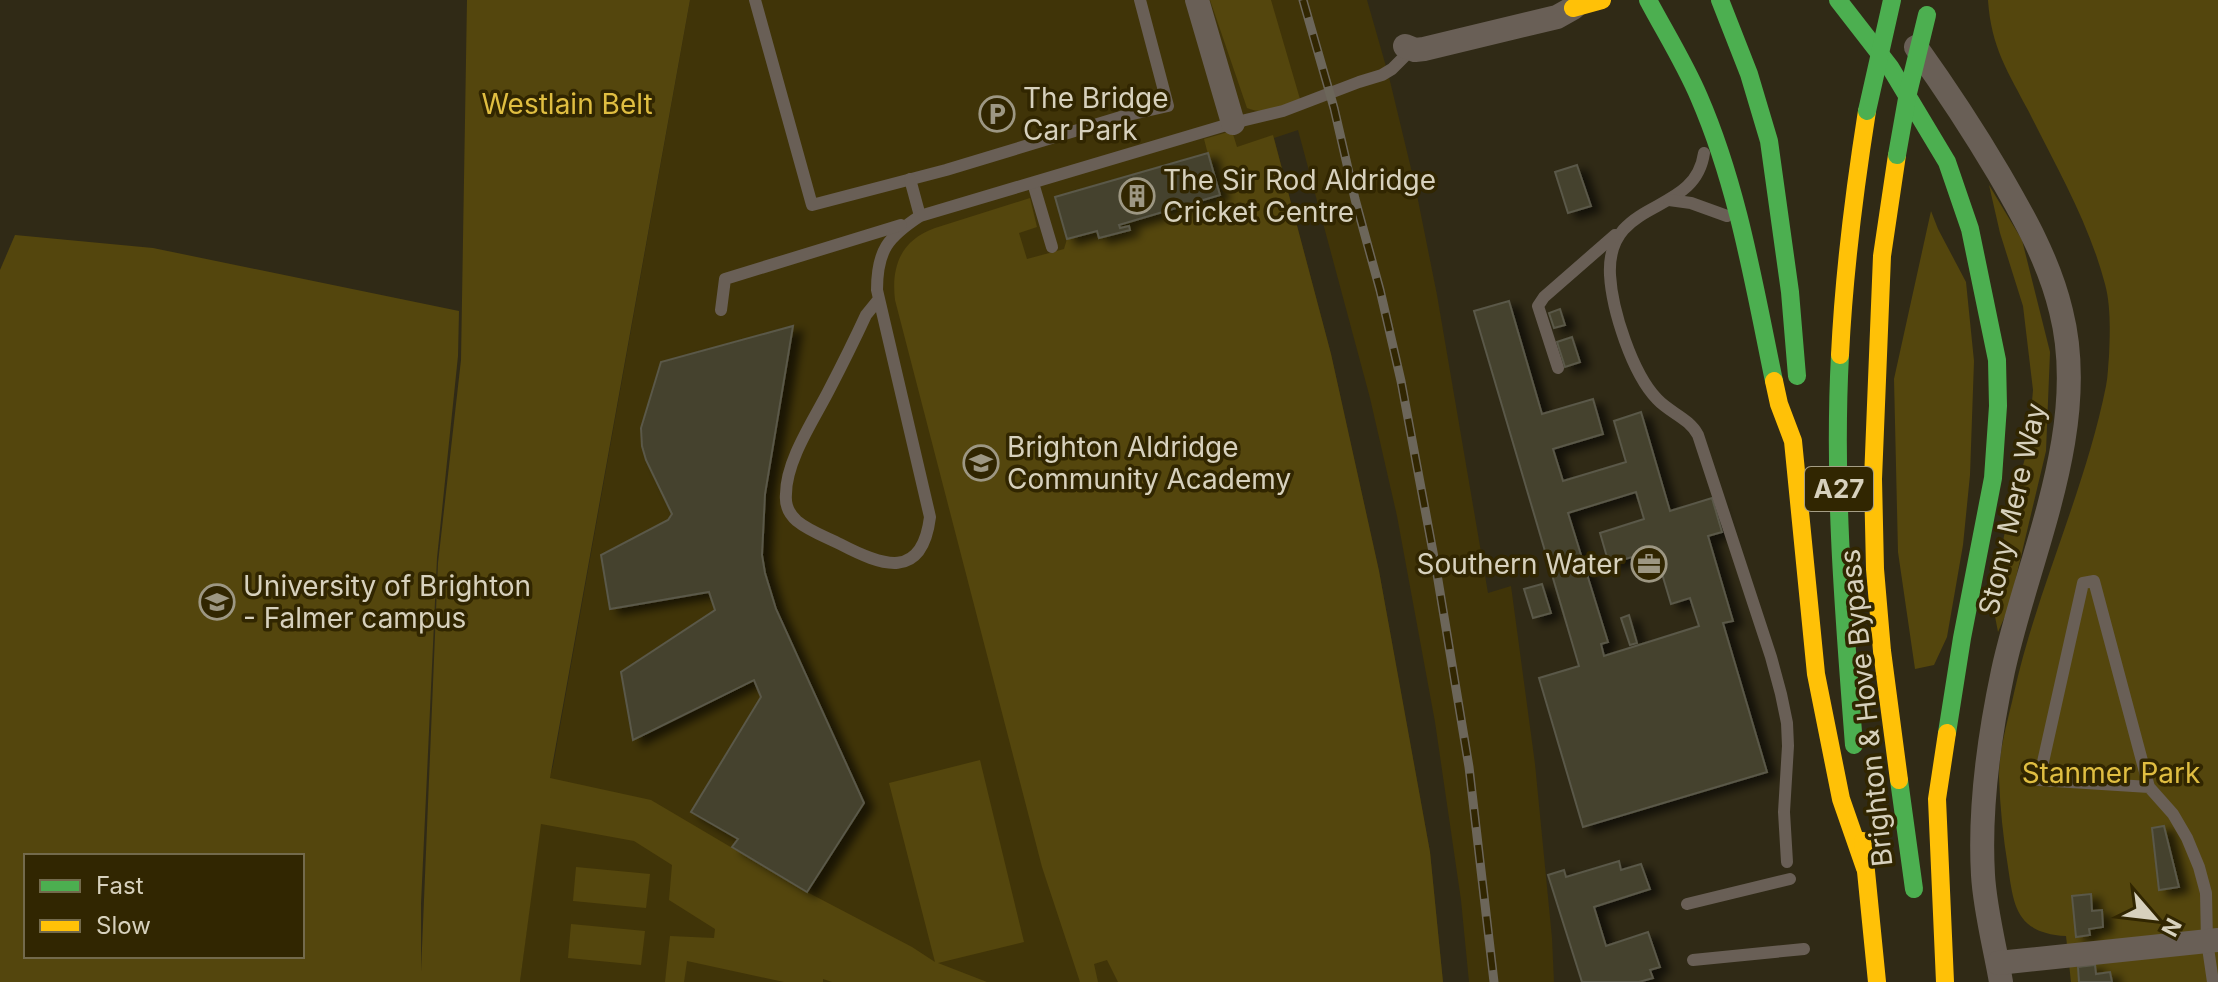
<svg xmlns="http://www.w3.org/2000/svg" width="2218" height="982" font-family="Inter,sans-serif">
<style>
.built{fill:#403408}
.green{fill:#54460d;fill-rule:evenodd}
.building{fill:#45422d;stroke:#5a5848;stroke-width:2;fill-rule:evenodd;filter:url(#shadow)}
.lines{fill:none;stroke-linecap:round;stroke-linejoin:round}
.lane{stroke:#695f56;stroke-width:12}
.street{stroke:#695f56;stroke-width:24}
.fast{stroke:#4caf50;stroke-width:18}
.slow{stroke:#ffc107;stroke-width:18}
.rail-casing{stroke:#6c665a;stroke-width:9}
.rail{stroke:#312601;stroke-width:6;stroke-dasharray:18;stroke-linecap:butt}
.fast-bridge{stroke:#4caf50;stroke-width:18}
.labels{text-anchor:middle;stroke-width:7;stroke-linejoin:round;paint-order:stroke}
.shield{fill:#312601;stroke:#a59e85;stroke-width:2}
.shield-label{font-size:26px;font-weight:bold;fill:#d7d1bd}
.poi-label{font-size:28px;fill:#d7d1bd;stroke:#312601;text-anchor:start}
.park-label{font-size:28px;fill:#e0be41;stroke:#312601}
.street-label{font-size:28px;fill:#d7d1bd;stroke:#312601}
</style>
<defs>
<filter id="shadow"><feDropShadow dx="9" dy="5" stdDeviation="4" flood-color="#0009"/></filter>
</defs>
<rect width="100%" height="100%" fill="#302a16"/>
<polygon class="built" points="690,0 1367,0 1389,77 1415,185 1437,295 1488,593 1511,586 1535,764 1552,938 1554,982 1469,982 1461,900 1435,722 1397,516 1370,398 1298,130 1274,138 1331,354 1379,571 1430,852 1443,982 520,982 543,799 553,766"/>
<g class="green">
<path d="M467,0H690L550,778L651,800L807,892L912,947L935,962L889,783L980,760L1024,942L938,963L987,982H832L823,979V982H784L687,961L684,982H665L670,936L714,938L715,929L669,900L672,865L634,841L541,824L520,982H0V270L15,235L153,248L459,311L458,356L437,558L421,904V972L438,563L461,360ZM26,856H302V956H26Z"/>
<path d="M1210,0H1271L1300,99C1283,106 1265,116 1247,108Z"/>
<path d="M1988,0H2218V982H2071L2066,936C2017,933 2014,908 2008,867C2003,837 2000,807 1999,777C1999,749 2008,720 2014,693C2037,589 2085,491 2106,386C2108,376 2108,366 2109,356C2110,333 2111,306 2105,284C2089,223 2057,168 2029,112C2008,72 1991,47 1988,0Z"/>
<path d="M1232,131L1237,147L1273,135L1331,354L1379,571L1430,852L1443,982H1118L1107,960L1094,964L1098,982H1080L1042,867L895,300C891,266 901,240 935,228L1030,198L1037,227L1019,233L1027,259L1064,249L1067,239L1097,231L1100,238L1130,229L1128,226L1120,228L1119,225L1219,196L1204,139Z"/>
<polygon points="1989,185 2022,240 2050,352 2046,451 2009,607 1998,632 1993,606 2004,536 2028,447 2033,390 2023,306 2000,233"/>
<polygon points="1931,211 1938,229 1966,282 1974,361 1970,475 1963,545 1947,637 1934,665 1915,669 1898,552 1894,379"/>
<polygon points="576,867 650,874 646,908 573,901"/>
<polygon points="571,924 645,931 641,965 568,958"/>
</g>
<g class="building">
<polygon points="1208,153 1220,195 1119,225 1120,228 1129,226 1130,230 1099,238 1097,231 1067,239 1055,197"/>
<polygon points="1577,165 1591,206 1568,213 1555,172"/>
<path d="M1509,301L1542,414L1593,399L1603,434L1553,449L1563,481L1626,462L1614,421L1641,412L1670,511L1712,498L1722,532L1708,536L1733,621L1723,623L1767,772L1583,827L1539,678L1579,666L1474,311ZM1636,492L1644,519L1600,533L1609,564L1655,550L1671,604L1690,598L1699,626L1604,656L1601,644L1608,642L1568,513Z"/>
<polygon points="1560,309 1565,325 1554,328 1549,313"/>
<polygon points="793,326 765,494 762,555 765,573 776,609 864,803 807,892 732,847 738,839 691,812 761,697 754,680 633,740 621,672 715,610 709,592 610,609 601,555 668,520 672,514 646,460 642,446 641,428 661,362"/>
<polygon points="1572,337 1580,362 1565,367 1557,342"/>
<polygon points="1542,584 1551,613 1533,618 1524,589"/>
<polygon points="1629,615 1637,643 1630,645 1621,618"/>
<polygon points="2164,826 2179,887 2159,890 2152,828"/>
<polygon points="1619,861 1621,870 1641,864 1650,889 1594,907 1606,946 1648,932 1660,967 1650,970 1653,978 1639,982 1582,982 1548,875 1564,870 1566,877"/>
<polygon points="2091,894 2092,911 2102,910 2103,927 2089,929 2090,935 2076,937 2072,896"/>
<polygon points="2095,965 2096,974 2110,972 2112,982 2079,982 2078,967"/>
</g>
<g class="lines">
<g class="lane">
<polyline points="755,0 812,205 946,170 1124,116 1168,106 1140,0"/>
<path d="M1704,153C1695,218 1606,196 1610,275C1612,310 1632,373 1657,399C1670,413 1689,418 1698,435L1771,657L1781,694L1787,723L1788,746L1784,812L1787,862"/>
<polyline points="910,179 920,216"/>
<polyline points="1033,183 1052,247"/>
<polyline points="1669,200 1691,203 1727,216"/>
<path d="M879,299L866,315C854,341 841,367 828,392C813,421 786,461 786,494C785,504 789,514 797,521C809,531 826,537 840,544C882,566 922,581 930,517L877,290C877,250 888,237 920,216L1233,123L1283,111L1359,82L1382,75L1392,69L1404,57L1405,46"/>
<polyline points="721,310 725,279 901,225"/>
<polyline points="1558,368 1538,306 1544,297 1615,235"/>
<polyline points="2149,787 2039,780 2083,583 2094,581 2149,787 2173,814 2187,838 2199,867 2206,893 2207,941 2213,982"/>
<polyline points="1687,904 1790,879"/>
<polyline points="1693,960 1804,949"/>
</g>
<g class="street">
<polyline points="1197,0 1233,123"/>
<polyline points="1405,46 1415,50 1424,49 1557,17 1573,8 1581,1"/>
<path d="M1916,47C1946,89 1973,130 1999,174C2024,217 2049,261 2061,311C2091,429 2028,556 2003,671C1989,737 1979,806 1983,875C1985,910 1995,947 2001,982"/>
<polyline points="1998,963 2218,940"/>
</g>
<g class="fast">
<path d="M1648,0C1665,32 1685,64 1699,97C1738,187 1754,285 1774,381"/>
<polyline points="1720,0 1749,74 1769,141 1790,292 1797,376"/>
<polyline points="1838,0 1890,67 1947,162 1970,229 1997,360 1998,406 1993,478 1962,638 1947,733"/>
<path d="M1840,355C1833,485 1844,615 1854,745"/>
<polyline points="1899,780 1914,889"/>
</g>
<g class="slow">
<polyline points="1573,8 1602,0"/>
<polyline points="1897,155 1882,256 1873,479 1875,569 1882,651 1899,780"/>
<path d="M1840,355C1844,272 1854,193 1867,111"/>
<polyline points="1774,381 1779,404 1793,441 1816,674 1841,799 1865,868"/>
<polyline points="1863,841 1877,982"/>
<polyline points="1945,982 1937,799 1947,733"/>
</g>
<defs>
<polyline id="rail" points="1303,0 1334,108 1355,199 1380,290 1401,381 1436,568 1469,767 1494,982"/>
</defs>
<use href="#rail" class="rail-casing"/>
<use href="#rail" class="rail"/>
<g class="fast-bridge">
<polyline points="1867,111 1892,0"/>
<polyline points="1897,155 1908,93 1927,15"/>
</g>
</g>
<defs>
<symbol id="parking-ring" viewBox="-11 -11 22 22"><circle r="9.5" fill="#312601" stroke="#9d9783" stroke-width="1.5"/><path d="M-3.5-5.5H1a3.5 3.5 0 0 1 0 7H-1V5.5H-3.5ZM-1-3.4V-.6H.8a1.4 1.4 0 0 0 0-2.8Z" fill="#9d9783"/></symbol>
<symbol id="building-ring" viewBox="-11 -11 22 22"><circle r="9.5" fill="#312601" stroke="#9d9783" stroke-width="1.5"/><path d="M-4-6H4V6H1V3H-1V6H-4ZM-2.5-4.3h1.7v1.8h-1.7ZM.8-4.3h1.7v1.8H.8ZM-2.5-1h1.7V.8h-1.7ZM.8-1h1.7V.8H.8Z" fill="#9d9783"/></symbol>
<symbol id="school-ring" viewBox="-11 -11 22 22"><circle r="9.5" fill="#312601" stroke="#9d9783" stroke-width="1.5"/><path d="M0-5L7-2L0 1L-7-2ZM-4 1L0 2.5L4 1V4Q0 6-4 4Z" fill="#9d9783"/></symbol>
<symbol id="office-ring" viewBox="-11 -11 22 22"><circle r="9.5" fill="#312601" stroke="#9d9783" stroke-width="1.5"/><path d="M-6-3h4V-5.5h4V-3h4V5H-6ZM-1-4.5V-3h2v-1.5ZM-6 0V1H6V0Z" fill="#9d9783"/></symbol>
<symbol id="university-ring" viewBox="-11 -11 22 22"><circle r="9.5" fill="#312601" stroke="#9d9783" stroke-width="1.5"/><path d="M0-5L7-2L0 1L-7-2ZM-4 1L0 2.5L4 1V4Q0 6-4 4Z" fill="#9d9783"/></symbol>
</defs>
<g fill-rule="evenodd">
<use href="#parking-ring" x="977" y="94" width="40" height="40"/>
<use href="#building-ring" x="1117" y="176" width="40" height="40"/>
<use href="#school-ring" x="961" y="443" width="40" height="40"/>
<use href="#office-ring" x="1629" y="544" width="40" height="40"/>
<use href="#university-ring" x="197" y="582" width="40" height="40"/>
</g>
<g class="labels">
<rect class="shield" x="1805" y="467" width="68" height="44" rx="6"/>
<g class="shield-label">
<text x="1839" y="498">A27</text>
</g>
<g class="poi-label">
<text x="1023" y="108">The Bridge<tspan x="1023" dy="32">Car Park</tspan></text>
<text x="1163" y="190">The Sir Rod Aldridge<tspan x="1163" dy="32">Cricket Centre</tspan></text>
<text x="1007" y="457">Brighton Aldridge<tspan x="1007" dy="32">Community Academy</tspan></text>
<text x="1623" y="574" text-anchor="end">Southern Water</text>
<text x="243" y="596">University of Brighton<tspan x="243" dy="32">- Falmer campus</tspan></text>
</g>
<g class="park-label">
<text x="567" y="114">Westlain Belt</text>
<text x="2111" y="783">Stanmer Park</text>
</g>
<g class="street-label">
<text transform="translate(2012 509) rotate(-77)" y="10">Stony Mere Way</text>
<text transform="translate(1866 708) rotate(-96)" y="10">Brighton &amp; Hove Bypass</text>
</g>
</g>
<rect x="24" y="854" width="280" height="104" fill="#312601" stroke="#736a4c" stroke-width="2"/>
<rect x="40" y="880" width="40" height="12" fill="#4caf50" stroke="#736a4c" stroke-width="2"/>
<text x="96" y="894" font-size="24" fill="#d7d1bd">Fast</text>
<rect x="40" y="920" width="40" height="12" fill="#ffc107" stroke="#736a4c" stroke-width="2"/>
<text x="96" y="934" font-size="24" fill="#d7d1bd">Slow</text>
<g transform="translate(2154 918) rotate(118)" stroke="#312601" stroke-width="6" paint-order="stroke">
<path d="M0-6L14 30L0 20L-14 30Z" fill="#d7d1bd"/>
<text y="-12" font-size="22" font-weight="bold" text-anchor="middle" fill="#d7d1bd">N</text>
</g>
</svg>
